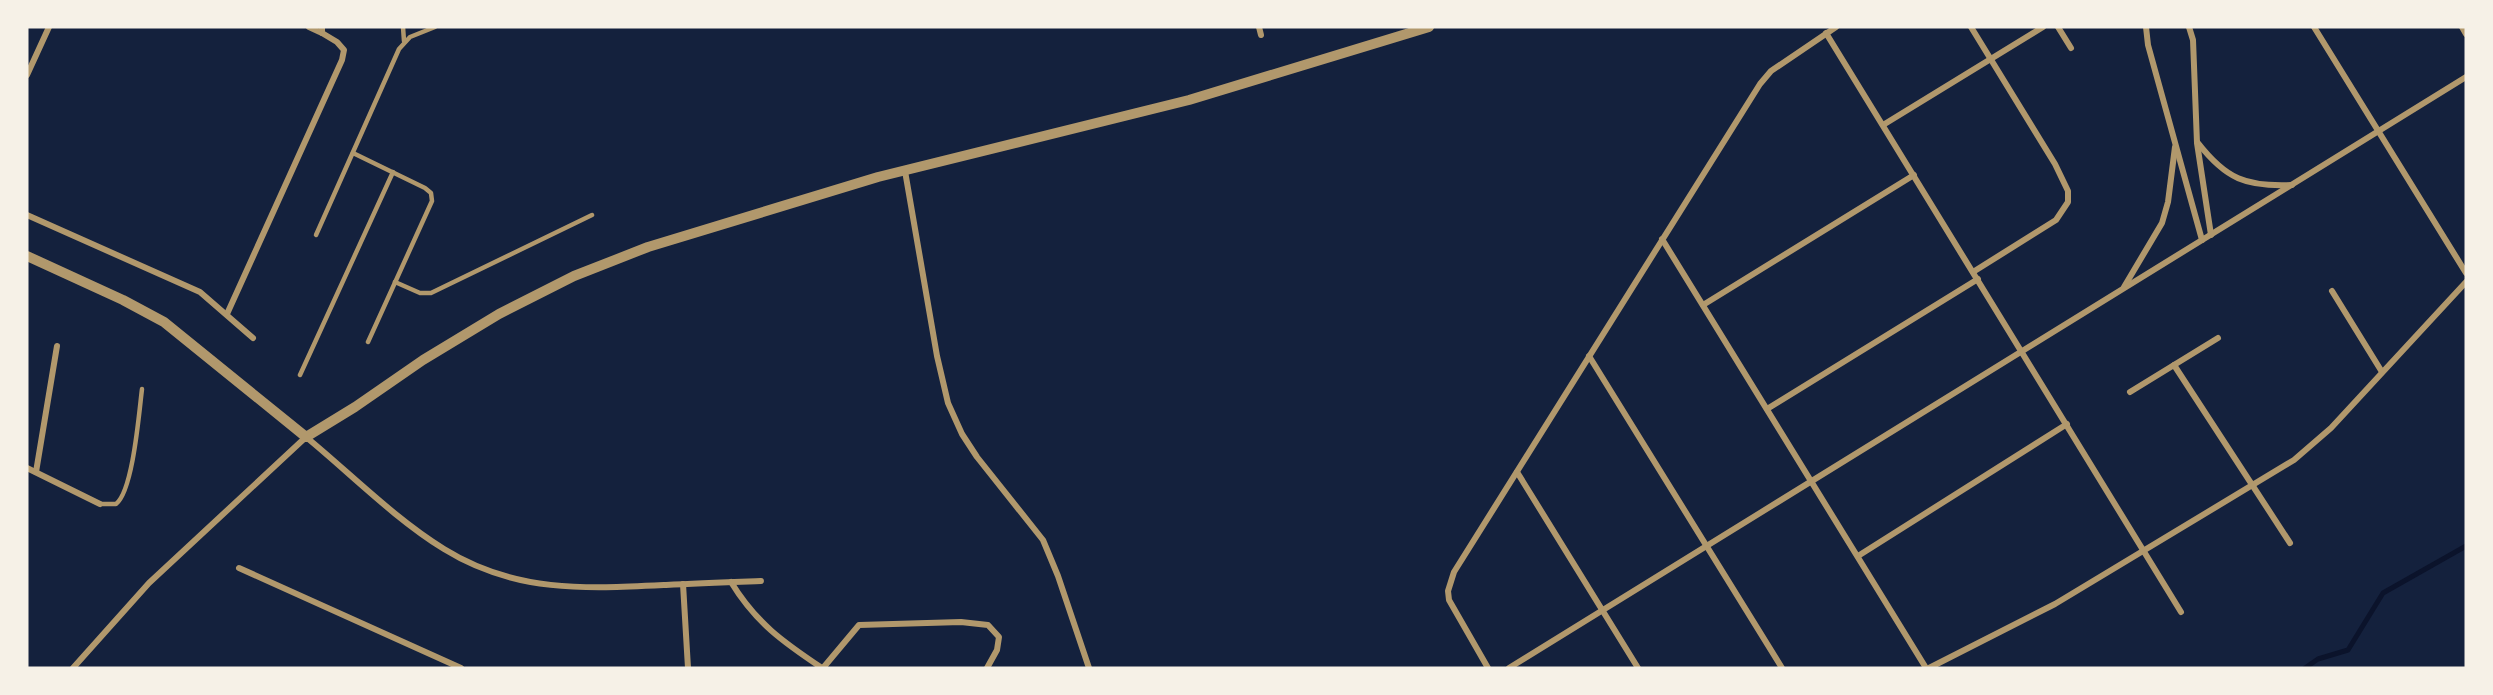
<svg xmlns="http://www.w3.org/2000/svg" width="2493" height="695" font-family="'Archivo Narrow',sans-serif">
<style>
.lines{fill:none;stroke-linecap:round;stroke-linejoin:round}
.stream{stroke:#0b132b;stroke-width:5}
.service{stroke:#b1986c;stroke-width:4.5}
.minor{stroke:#b1986c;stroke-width:6}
.tertiary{stroke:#b1986c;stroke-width:10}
</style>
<rect width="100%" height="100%" fill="#14213d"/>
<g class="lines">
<polyline class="stream" points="2305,668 2318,659 2348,650 2383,593 2466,546"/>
<g class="service">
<polyline points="403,27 404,41"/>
<polyline points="353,153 425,188 431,193 432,201 368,342"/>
<polyline points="316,235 399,49 410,37 435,27"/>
<polyline points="395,282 420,293 431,293 592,215"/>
<polyline points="300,375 393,172"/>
<path d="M100,504H116C133,491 139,413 142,389"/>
</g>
<g class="minor">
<polyline points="309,27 322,33 322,27"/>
<polyline points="1259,27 1261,35"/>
<polyline points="1971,27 2055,164 2068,191 2068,202 2056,220 1973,272"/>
<polyline points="2058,27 2071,48"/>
<polyline points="2146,27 2148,45 2202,240"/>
<polyline points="2189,27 2193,40 2197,143 2211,235"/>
<polyline points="2314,27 2466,273"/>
<polyline points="2462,27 2466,34"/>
<polyline points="1826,33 2181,612"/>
<polyline points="27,75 49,27"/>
<polyline points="1883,125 2043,27"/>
<path d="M2198,143C2226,179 2246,187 2292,185"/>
<polyline points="905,171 937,356 948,403 962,434 977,457 1043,540 1058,576 1089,668"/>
<polyline points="27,215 200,292 253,338"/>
<polyline points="1662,239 1926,668"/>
<polyline points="2124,287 2162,223 2168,202 2175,147"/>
<polyline points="2332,291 2382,372"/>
<polyline points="1703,305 1914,175"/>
<polyline points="227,314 342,60 344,50 337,42 322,33"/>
<polyline points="1589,356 1782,668"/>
<polyline points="2174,365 2290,543"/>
<polyline points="2130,392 2218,338"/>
<polyline points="1767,409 1978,279"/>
<polyline points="27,468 100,504"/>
<polyline points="36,472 57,346"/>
<polyline points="1517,472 1638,668"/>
<polyline points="1858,556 2067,424"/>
<polyline points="239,568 461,668"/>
<path d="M731,582C756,623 783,642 822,668"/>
<polyline points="683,584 688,668"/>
<path d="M73,668L149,583L306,437C351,474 394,518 444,549C515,593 586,589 666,585C697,583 730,582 761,581"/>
<polyline points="823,668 859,625 961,622 988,625 999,637 997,650 987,668"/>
<polyline points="1488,668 1449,600 1448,591 1454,572 1760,84 1771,71 1836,27"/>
<polyline points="1509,668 2466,77"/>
<polyline points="1929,668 2055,604 2294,460 2331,428 2466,282"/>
</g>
<polyline class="tertiary" points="27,256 123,300 164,322 306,437 355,407 423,360 499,314 574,276 648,247 878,177 1189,100 1429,27"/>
</g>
<rect width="2493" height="695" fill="none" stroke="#f6f1e7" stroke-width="57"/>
</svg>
